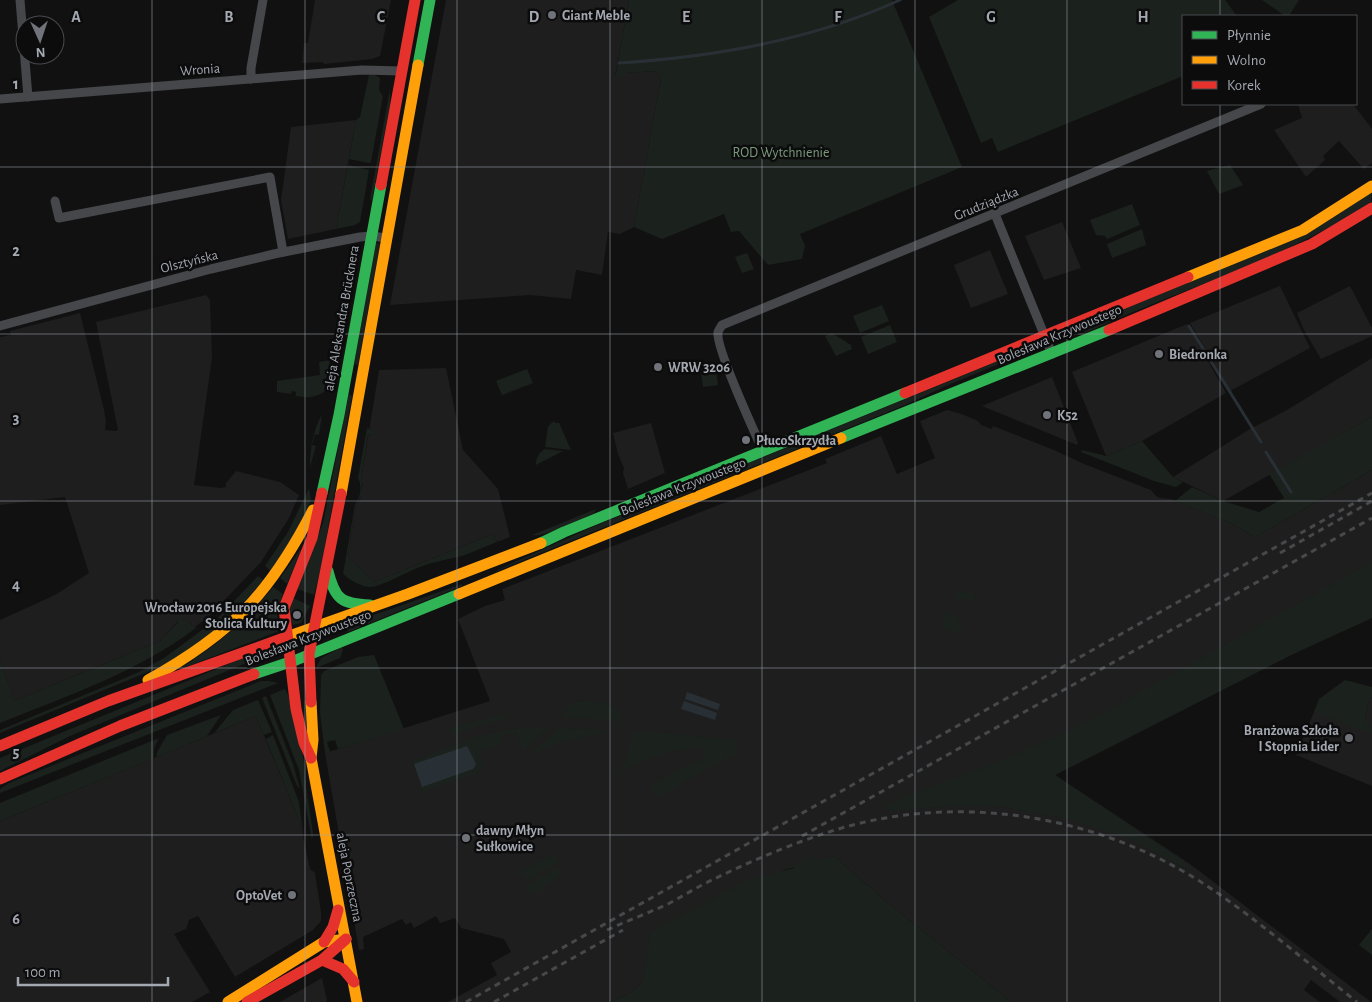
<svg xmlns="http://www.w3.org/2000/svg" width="1372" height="1002" font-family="'Alegreya Sans',sans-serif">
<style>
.built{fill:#1e1e1f}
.green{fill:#1b211c}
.water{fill:#293035}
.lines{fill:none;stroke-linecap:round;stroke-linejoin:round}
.stream{stroke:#293035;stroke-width:3}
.street{stroke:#45474a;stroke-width:9}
.fast{stroke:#30b455;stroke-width:11}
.slow{stroke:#ff9f0a;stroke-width:11}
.jam{stroke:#e5322d;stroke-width:11}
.rail{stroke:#47484a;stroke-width:3;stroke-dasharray:6 5;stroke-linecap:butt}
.grid{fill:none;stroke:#a3a8b1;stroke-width:1;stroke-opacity:0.55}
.poi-dot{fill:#707379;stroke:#0c0c0d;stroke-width:2}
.labels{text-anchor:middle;stroke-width:5;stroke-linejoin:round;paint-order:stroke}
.poi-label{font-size:14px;font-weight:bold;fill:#a3a8b1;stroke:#0c0c0d;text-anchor:start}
.street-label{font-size:14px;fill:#a3a8b1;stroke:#0c0c0d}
.park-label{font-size:14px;fill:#7c9a7c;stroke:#0c0c0d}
.grid-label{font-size:16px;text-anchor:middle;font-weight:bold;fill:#a3a8b1;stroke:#0c0c0d;stroke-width:5;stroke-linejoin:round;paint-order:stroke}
</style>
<rect width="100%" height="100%" fill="#111"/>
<g class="built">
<polygon points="315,0 391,0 380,56 372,59 324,64 323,62 302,63 304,43 308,43"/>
<polygon points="446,0 629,0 615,77 626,73 657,71 661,78 634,227 620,234 608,232 602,275 576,270 571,299 530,295 390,305"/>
<polygon points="1298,104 1353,104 1372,129 1372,163 1364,169 1339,141 1323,156 1325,160 1306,177 1274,130 1302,118"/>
<polygon points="356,120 336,229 288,239 281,200 291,127"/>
<polygon points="1062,222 1081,268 1044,280 1025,236"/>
<polygon points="990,250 1008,294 971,308 954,265"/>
<polygon points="1280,286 1310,348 1230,391 1190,323"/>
<polygon points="1350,286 1372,328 1372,336 1321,359 1304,330 1297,313"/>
<polygon points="206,295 210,300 212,358 194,485 220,488 226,487 226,483 236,471 280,482 299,495 289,518 261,562 210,615 195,627 186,620 178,621 160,641 14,701 0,659 0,620 55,595 89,573 65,497 0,505 0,337 11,335 10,331 80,313 104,410 106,421 105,430 116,431 118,430 96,322"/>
<polygon points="1187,324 1226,393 1142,441 1106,456 1072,372"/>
<polygon points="1372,358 1372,417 1223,501 1173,477 1250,429 1287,410"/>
<polygon points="446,368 463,450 498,489 510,537 497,542 493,534 374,582 348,557 356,504 360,500 363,485 361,480 379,370"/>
<polygon points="1052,377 1078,443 1077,445 982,406"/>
<polygon points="947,410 962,414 978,421 981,425 992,429 993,426 1054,450 1084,464 1151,490 1156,496 1160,498 1171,499 1233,524 1255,537 1372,470 1372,614 1055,775 1190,864 1371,1002 1340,1002 1311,980 1304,990 1320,1002 1011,1002 888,903 834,856 784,870 647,962 643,981 630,993 610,1002 448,1002 497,975 491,963 511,952 504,939 461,928 455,918 440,923 436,916 414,928 411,922 406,925 402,919 363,937 364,949 359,950 325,753 490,701 458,619 485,606 505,600 502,589 827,463 825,459 881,436 897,474 935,458 920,421"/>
<polygon points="651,423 665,473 628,489 623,473 624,468 618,454 613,433"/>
<polygon points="1372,697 1372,786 1296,755 1316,707 1371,728 1365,719 1369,700"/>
<polygon points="256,716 300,822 310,869 315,873 321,912 321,921 313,930 235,977 198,916 189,920 186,929 174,934 210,992 192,1002 0,1002 0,821"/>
<polygon points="322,978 327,1001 325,1002 280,1002"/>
</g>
<g class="green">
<polygon points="629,0 892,0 962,167 800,234 805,246 802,259 768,265 739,231 731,232 724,214 662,239 634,227 661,78 657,71 626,73 624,76 615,78"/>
<polygon points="958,0 1225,0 1237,16 1183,16 1183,76 998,152 992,138 981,143 929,17"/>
<polygon points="1262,0 1299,0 1289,16 1285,16"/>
<polygon points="373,74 380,78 379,90 383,96 371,162 369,163 349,159 356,120 360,117 369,75"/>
<polygon points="390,89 390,105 372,200 370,199"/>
<polygon points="348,165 369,170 360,222 355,225 336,229"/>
<polygon points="1230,165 1243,185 1219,194 1207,171"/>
<path d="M1372,192L1371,202C1284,260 1180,289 1085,333L1082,327Z"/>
<polygon points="1132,204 1140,225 1107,239 1105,236 1096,235 1090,220"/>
<polygon points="1142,229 1146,245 1112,258 1107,244"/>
<polygon points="376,243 379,243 380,245 358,365 354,364"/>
<polygon points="355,253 357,261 339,361 335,360"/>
<polygon points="747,253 754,269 742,273 735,257"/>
<polygon points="882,305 889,321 860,333 853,316"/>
<polygon points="890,325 897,342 868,354 861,337"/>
<polygon points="832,333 851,345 852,349 836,356 825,336"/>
<polygon points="1033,347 1035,349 946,386 905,405 497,571 497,570 597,525"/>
<path d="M330,360L324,392C314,398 307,398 296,396V392L292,391L291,394L277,392V381L320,375L319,362Z"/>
<polygon points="715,362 718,385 703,387 700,364"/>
<polygon points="527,369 533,383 502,395 496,381"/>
<polygon points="349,394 352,396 321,568 314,595 297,589 323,523"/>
<path d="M322,414L319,435L315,434L312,445L316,446L310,467C310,448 313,431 322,414Z"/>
<polygon points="1372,417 1372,470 1255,537 1233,524 1175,501 1192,487 1223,501 1259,512 1284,498 1269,474"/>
<polygon points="554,421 555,423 559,423 571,450 545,447 548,426"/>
<path d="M367,428L377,433L376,435L368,434L361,480C364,488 362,498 356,504L348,557L374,582L493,534L497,542C486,546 476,551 465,555C448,560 429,562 413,570C403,574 380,587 370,587C359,586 350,580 343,574L355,504C361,497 362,486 358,478Z"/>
<polygon points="1142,441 1173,477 1183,482 1176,487 1154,481 1081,452 1082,450 1106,456"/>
<path d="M545,449L563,451L536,465C535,459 540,451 545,449Z"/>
<polygon points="309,488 311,500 307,511 272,572 265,566 288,532"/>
<path d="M596,509L594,513C581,519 543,538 532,535Z"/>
<polygon points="300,550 301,551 287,584 280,578"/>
<polygon points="1372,562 1372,618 1291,655 1055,775 1189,865 1186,869 1133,840 1070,819 997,806 949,806 892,811 883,808 907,796 1013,756 1097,717"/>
<polygon points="258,576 265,581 227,621 193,647 160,667 0,733 0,730 137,673 164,658 217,619"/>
<polygon points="462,584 462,586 348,632 345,625"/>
<path d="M273,587L283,594L277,613L279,631L178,670C215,646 245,622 273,587Z"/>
<polygon points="956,590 974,594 976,598 972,601 956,598"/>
<path d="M293,598L310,606L301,623L293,625C287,616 290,607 293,598Z"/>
<polygon points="945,613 954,615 962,626 961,633 942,629"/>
<path d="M177,618L186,620L196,628C138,672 67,696 0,723V659L14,701L160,641L178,622Z"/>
<polygon points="342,647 343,650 340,658 316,668 321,658"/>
<polygon points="272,648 273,650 256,659 70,736 0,771 0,758 263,650"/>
<polygon points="374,655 404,729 338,749 335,740 327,742 330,752 325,753 320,713 321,675 324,671 358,657"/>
<polygon points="1345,680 1372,687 1372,697 1369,700 1365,719 1372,728 1372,734 1314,712 1319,699"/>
<polygon points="261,681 270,681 278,683 0,793 0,789 9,783"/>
<polygon points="285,689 290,699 304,762 306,786 313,833 312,840 299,770 270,695"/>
<polygon points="266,696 293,764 300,789 297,786 262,698"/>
<polygon points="258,700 272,732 264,735 256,716 214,733 233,710"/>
<path d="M578,701C595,702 620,700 623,721L563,717L566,708Z"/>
<polygon points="505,713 507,719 492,722 451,735 449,729"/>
<polygon points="221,715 207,736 157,757 156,754 167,735"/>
<polygon points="548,727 548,728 524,749 522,749 516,732 500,737 502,744 479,752 483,765 476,774 423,792 422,787 473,769 467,747 414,764 412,761 478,736 523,728"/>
<polygon points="560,728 597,729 605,731 602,734 560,742 534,753 534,751"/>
<path d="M633,731L690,735L709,738L735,739L737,741L736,754L712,765L658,798L650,787L677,771L704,759L702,747C674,749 645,758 620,772L631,744Z"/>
<polygon points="273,735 299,802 304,840 300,822 266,739"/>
<polygon points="159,738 154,748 154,758 0,821 0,803"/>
<polygon points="551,855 555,855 559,862 527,880 520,872"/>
<polygon points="812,856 817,860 834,856 888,903 1011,1002 610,1002 630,993 643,981 651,932 748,880 794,868 795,865"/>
<polygon points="561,867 563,872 538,892 530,895 525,885"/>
<polygon points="1372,929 1372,955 1359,945"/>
</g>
<g class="water">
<polygon points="687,692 720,704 718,710 685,699"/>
<polygon points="684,701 717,713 715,720 681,709"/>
<polygon points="467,746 476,764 473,769 422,787 414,764"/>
</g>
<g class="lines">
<g class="stream">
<path d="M619,63C713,57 813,40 900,0"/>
<polyline points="1189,326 1261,442"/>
<polyline points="1266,452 1291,492"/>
</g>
<g class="street">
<polyline points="20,0 28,97"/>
<polyline points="251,79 251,68 263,0"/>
<polyline points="0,99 362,70 402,71"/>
<polyline points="55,201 59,218 270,177 283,252"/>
<polyline points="995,214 1052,354"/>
<polyline points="0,326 211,269 274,254 360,237 371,236 387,238"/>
<path d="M763,451C755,433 715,347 718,332C719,330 720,328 722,325L1261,104"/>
</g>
<g class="fast">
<polyline points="418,65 430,0"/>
<polyline points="841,438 1109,330"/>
<polyline points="322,493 339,415 381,185"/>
<polyline points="541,543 564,532 905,393"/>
<path d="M328,571C335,599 341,604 370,605"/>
<polyline points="254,674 296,660 459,594"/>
</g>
<g class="slow">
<polyline points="1188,277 1303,230 1372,186"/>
<polyline points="341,494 418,65"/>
<polyline points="459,594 841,438"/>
<polyline points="284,638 408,594 541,543"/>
<path d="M148,680C231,634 270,594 313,510"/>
<polyline points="311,702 313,740 311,758 357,1002"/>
<polyline points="228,1002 324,942 346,939"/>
</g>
<g class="jam">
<polyline points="381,185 415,0"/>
<polyline points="1109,330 1312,244 1372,208"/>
<polyline points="905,393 1188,277"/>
<polyline points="311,702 309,654 341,494"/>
<polyline points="0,746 108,701 284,638"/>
<polyline points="311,758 304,743 296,709 284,608 312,538 322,493"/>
<polyline points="0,779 120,726 254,674"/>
<polyline points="324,942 333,927 338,910"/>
<polyline points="322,960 343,969 354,982"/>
<polyline points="247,1002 322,960 346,939"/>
</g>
<g class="rail">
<polyline points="1280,553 1372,501"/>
<polyline points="802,836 1372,518"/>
<path d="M607,930C627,921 648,913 668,904C683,896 697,887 712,880C751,861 793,843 835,830C962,791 1107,816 1216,892C1265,926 1310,965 1357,1002"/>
<polyline points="466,1002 1372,493"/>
<polyline points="494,1002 623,930"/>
</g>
</g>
<path class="grid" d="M152,0V1002M305,0V1002M457,0V1002M610,0V1002M762,0V1002M915,0V1002M1067,0V1002M1220,0V16M1220,104V1002M0,167H1372M0,334H1372M0,501H1372M0,668H1372M0,835H1372"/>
<g class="poi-dot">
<circle cx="552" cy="15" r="5"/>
<circle cx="1159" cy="354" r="5"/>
<circle cx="658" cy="367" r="5"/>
<circle cx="1047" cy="415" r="5"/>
<circle cx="746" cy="440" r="5"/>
<circle cx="297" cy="615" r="5"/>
<circle cx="1349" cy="738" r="5"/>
<circle cx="466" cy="838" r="5"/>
<circle cx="292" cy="895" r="5"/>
</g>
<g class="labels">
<g class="poi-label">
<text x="562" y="20">Giant Meble</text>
<text x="1169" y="359">Biedronka</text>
<text x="668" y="372">WRW 3206</text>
<text x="1057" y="420">K52</text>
<text x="756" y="445">PłucoSkrzydła</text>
<text x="287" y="612" text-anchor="end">Wrocław 2016 Europejska<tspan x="287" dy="16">Stolica Kultury</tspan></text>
<text x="1339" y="735" text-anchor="end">Branżowa Szkoła<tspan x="1339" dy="16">I Stopnia Lider</tspan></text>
<text x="476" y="835">dawny Młyn<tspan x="476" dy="16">Sułkowice</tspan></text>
<text x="282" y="900" text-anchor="end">OptoVet</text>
</g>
<g class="street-label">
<text transform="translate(200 69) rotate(-4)" y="5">Wronia</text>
<text transform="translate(986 203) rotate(-22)" y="5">Grudziądzka</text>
<text transform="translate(189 261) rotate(-14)" y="5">Olsztyńska</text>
<text transform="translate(341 318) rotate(-80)" y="5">aleja Aleksandra Brücknera</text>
<text transform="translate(1059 334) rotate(-23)" y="5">Bolesława Krzywoustego</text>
<text transform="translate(683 486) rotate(-22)" y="5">Bolesława Krzywoustego</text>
<text transform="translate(308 637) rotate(-21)" y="5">Bolesława Krzywoustego</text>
<text transform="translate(350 877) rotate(79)" y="5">aleja Poprzeczna</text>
</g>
<g class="park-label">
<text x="781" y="157">ROD Wytchnienie</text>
</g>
</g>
<g class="grid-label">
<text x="76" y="22">A</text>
<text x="229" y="22">B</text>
<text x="381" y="22">C</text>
<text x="534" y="22">D</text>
<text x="686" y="22">E</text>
<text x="838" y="22">F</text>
<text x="991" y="22">G</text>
<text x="1143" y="22">H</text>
<text x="16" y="89">1</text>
<text x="16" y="256">2</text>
<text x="16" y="423">3</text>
<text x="16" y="590">4</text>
<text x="16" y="757">5</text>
<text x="16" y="924">6</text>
</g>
<rect x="1182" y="15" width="175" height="90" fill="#0c0c0d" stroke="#484a4f"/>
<rect x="1192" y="31" width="25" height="8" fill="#30b455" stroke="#484a4f"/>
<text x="1227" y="40" font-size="15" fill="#a3a8b1">Płynnie</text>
<rect x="1192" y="56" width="25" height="8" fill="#ff9f0a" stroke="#484a4f"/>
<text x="1227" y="65" font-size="15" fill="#a3a8b1">Wolno</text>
<rect x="1192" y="81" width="25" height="8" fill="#e5322d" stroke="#484a4f"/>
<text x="1227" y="90" font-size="15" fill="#a3a8b1">Korek</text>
<g transform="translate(40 40) rotate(177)"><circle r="24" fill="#0c0c0d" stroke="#484a4f"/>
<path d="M0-4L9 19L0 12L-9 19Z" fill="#707379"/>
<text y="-8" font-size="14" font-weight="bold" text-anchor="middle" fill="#a3a8b1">N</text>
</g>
<path d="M18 977v8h150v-8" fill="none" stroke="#a3a8b1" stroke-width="2.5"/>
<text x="25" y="977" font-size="15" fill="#a3a8b1" stroke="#0c0c0d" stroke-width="4" paint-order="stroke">100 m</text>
</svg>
